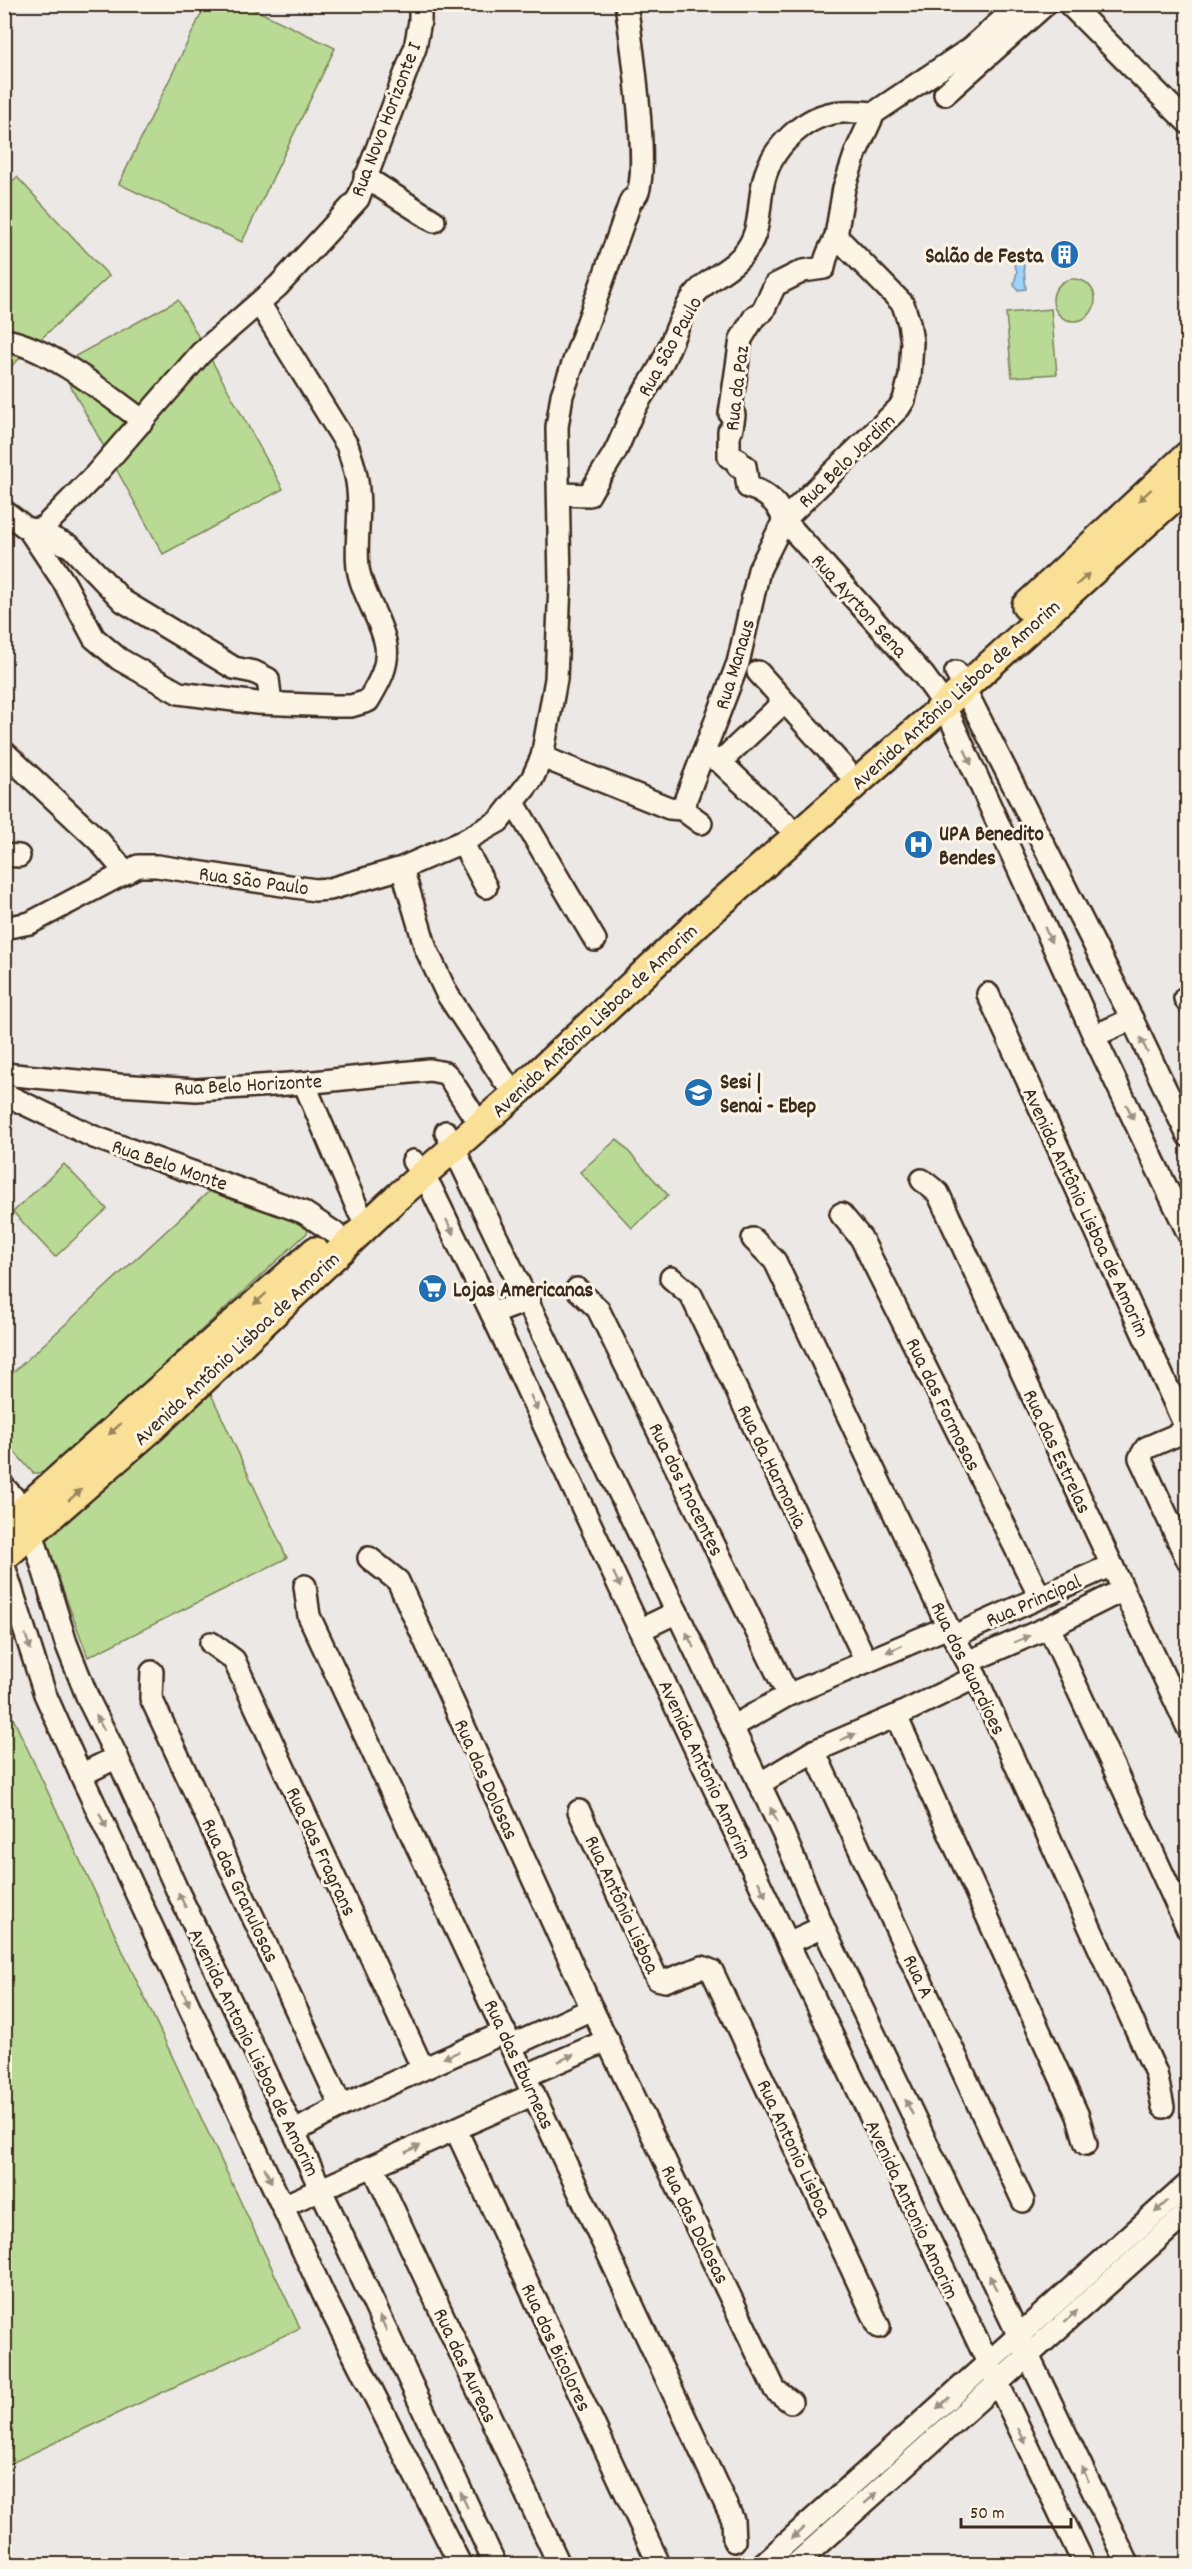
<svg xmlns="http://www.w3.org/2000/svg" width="1192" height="2569" font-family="Dekko,sans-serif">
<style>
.green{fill:#b9da94;stroke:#7a8259;stroke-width:1.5}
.water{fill:#9bd3fa;stroke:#758fa2;stroke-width:1.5}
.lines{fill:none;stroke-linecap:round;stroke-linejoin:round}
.minor-casing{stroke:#3b2a1e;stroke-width:26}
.major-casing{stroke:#3b2a1e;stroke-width:32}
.minor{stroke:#fcf5e5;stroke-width:21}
.major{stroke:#fadf96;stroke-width:27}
.oneway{fill:#9a845a}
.oneway2{fill:#9c9082}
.labels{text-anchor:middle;stroke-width:6;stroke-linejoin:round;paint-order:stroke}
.street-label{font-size:21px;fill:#3b2a1e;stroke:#fcf5e5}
.poi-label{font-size:21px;font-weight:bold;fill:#3b2a1e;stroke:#fcf5e5;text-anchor:start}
</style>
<rect width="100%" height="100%" fill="#ece8e5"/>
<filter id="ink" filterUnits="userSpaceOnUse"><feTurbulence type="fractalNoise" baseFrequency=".0167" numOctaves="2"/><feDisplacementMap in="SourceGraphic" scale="12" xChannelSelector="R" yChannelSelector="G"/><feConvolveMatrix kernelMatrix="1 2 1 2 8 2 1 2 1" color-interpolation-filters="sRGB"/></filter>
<g filter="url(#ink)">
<g class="green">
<polygon points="206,4 245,5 335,48 242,242 119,184"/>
<polygon points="17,177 109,276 5,372 5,188"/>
<circle cx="1074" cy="300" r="21"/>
<polygon points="178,300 283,489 163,554 59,365"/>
<polygon points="1051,309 1057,374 1012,377 1006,313"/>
<polygon points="617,1139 668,1195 632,1228 580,1172"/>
<polygon points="64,1164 107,1209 55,1257 13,1212"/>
<polygon points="216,1185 309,1227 307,1233 46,1473 33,1473 5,1441 5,1380"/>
<polygon points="211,1394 287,1558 88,1657 45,1542"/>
<polygon points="5,1701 300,2328 5,2466 4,2466"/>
</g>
<polygon class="water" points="1023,259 1026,289 1018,290 1014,284 1017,271 1012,260"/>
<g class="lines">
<defs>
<g id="minor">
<polyline points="1069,4 1188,123"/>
<polyline points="945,94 1046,4"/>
<polyline points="365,177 434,221"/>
<path d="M836,236C831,248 825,255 824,268L803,271L775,285L763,311L755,316L741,339L730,414L734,415L732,428L729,431V457L737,459L738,466H745L748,487C766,492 778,502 784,520L924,676L944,704L1094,1036L1188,1233"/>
<path d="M4,340C47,346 108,395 143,421"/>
<path d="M559,494L589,495C597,480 607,466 615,452C623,437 627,421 636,406C644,391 654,379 662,363C673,342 679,317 693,297C707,277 734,270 747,249C761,229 758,207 763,184C770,148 805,114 842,112C852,111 863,112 874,113"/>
<path d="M4,511L29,530L65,584L94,638L119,659L179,693L257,703L334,706H351L368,701C378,684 389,667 386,646C382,620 362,595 358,568C355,542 361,515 358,490C357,474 352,460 347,445L259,303"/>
<polyline points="43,528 96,474 201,353 278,286 358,199 415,48 420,21 420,4"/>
<polyline points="31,530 43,528 50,537 71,547 123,601 234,668 254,672 268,679 271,703"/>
<polyline points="758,672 846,770"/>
<polyline points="956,672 1132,1019 1188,1136"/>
<polyline points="4,752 99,841 126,873"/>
<polyline points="704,754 720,762 785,823"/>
<polyline points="542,757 669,808 682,809 701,823"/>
<polyline points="720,762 784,702"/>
<polyline points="514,803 595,940"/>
<polyline points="682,809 738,663 759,570 784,520 899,408 904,400 910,376 912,342 909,323 903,304 836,236 844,188 856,152 874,113 971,48 1020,4"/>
<polyline points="462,842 486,887"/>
<polyline points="4,855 19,856"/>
<polyline points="402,868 426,949 447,994 504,1080"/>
<path d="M4,928L30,923L138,866H157L315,890L330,889L402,868L462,842L499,821L532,779L542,757L556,679L560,583L557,427L562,395L631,200C632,200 637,195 637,194C650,170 631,37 626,4"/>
<polyline points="988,994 1187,1430"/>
<polyline points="1185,998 1188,1003"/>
<polyline points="1094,1036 1132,1019"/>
<polyline points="4,1074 119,1085 196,1090 304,1083 430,1070 445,1073 449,1077 470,1110"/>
<polyline points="304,1083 359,1212"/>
<polyline points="4,1094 94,1137 303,1212 335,1233"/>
<polyline points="446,1132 783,1833 823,1927 1128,2564"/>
<polyline points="413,1161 431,1188 492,1314 695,1748 1084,2564"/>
<polyline points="922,1180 938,1193 1188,1728"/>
<polyline points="841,1214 861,1238 1040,1597"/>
<polyline points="753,1239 775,1261 948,1627 976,1677 1156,2073 1163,2107"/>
<polyline points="671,1278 691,1295 866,1661"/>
<polyline points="577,1289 598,1309 788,1695"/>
<polyline points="492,1314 529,1300"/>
<polyline points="1188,1430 1146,1448 1140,1458 1188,1561"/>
<polyline points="4,1487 25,1510 66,1643 89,1701 117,1757 177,1890 294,2132 495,2564"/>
<polyline points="369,1558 398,1581 592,2009 775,2390 791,2402"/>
<polyline points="4,1566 45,1694 81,1775 328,2304 460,2564"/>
<polyline points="305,1586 309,1616 733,2520 734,2541"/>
<polyline points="1049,1627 1188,1929"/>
<polyline points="640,1630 677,1612"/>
<polyline points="954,1636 1112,1565"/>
<polyline points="211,1643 234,1660 422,2067"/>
<polyline points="968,1662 1049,1627 1123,1590"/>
<polyline points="152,1672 151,1698 341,2106"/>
<polyline points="896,1716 1078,2116 1086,2144"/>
<polyline points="732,1727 788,1695 948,1627"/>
<polyline points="814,1751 1023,2201"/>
<polyline points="81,1775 117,1757"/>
<polyline points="759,1784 814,1751 896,1716 976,1677"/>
<polyline points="579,1811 657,1979 665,1981 702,1967 712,1971 879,2327"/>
<polyline points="788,1943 823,1927"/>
<polyline points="511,2046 592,2009"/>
<polyline points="525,2076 608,2040"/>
<polyline points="456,2130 659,2564"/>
<polyline points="294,2132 341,2106 505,2032"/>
<polyline points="373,2166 559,2564"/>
<polyline points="283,2206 534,2094"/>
<polyline points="763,2564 1188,2184"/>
<polyline points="796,2564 1188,2212"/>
</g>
<g id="major">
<polyline points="1026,606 1188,455"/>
<polyline points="4,1527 315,1251"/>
<polyline points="4,1557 151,1429 395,1199 521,1089 699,922 963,689 1188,485"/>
</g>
</defs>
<use href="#minor" class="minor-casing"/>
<use href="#major" class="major-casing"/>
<use href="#minor" class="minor"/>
<use href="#major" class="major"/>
</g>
<defs><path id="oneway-solid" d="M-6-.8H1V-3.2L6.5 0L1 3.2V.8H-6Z" transform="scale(1.5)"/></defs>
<g class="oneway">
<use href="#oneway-solid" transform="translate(1145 495) rotate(137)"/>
<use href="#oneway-solid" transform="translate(1083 579) rotate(-42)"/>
<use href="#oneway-solid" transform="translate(260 1299) rotate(138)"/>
<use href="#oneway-solid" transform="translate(115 1429) rotate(138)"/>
<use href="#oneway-solid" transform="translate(75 1495) rotate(-41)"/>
</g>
<g class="oneway2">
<use href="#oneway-solid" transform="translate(968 757) rotate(66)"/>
<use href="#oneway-solid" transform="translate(1048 935) rotate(66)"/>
<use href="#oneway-solid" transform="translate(1144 1045) rotate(-115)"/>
<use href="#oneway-solid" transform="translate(1130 1112) rotate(65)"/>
<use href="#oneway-solid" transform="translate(450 1227) rotate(64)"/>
<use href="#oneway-solid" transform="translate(534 1403) rotate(65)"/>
<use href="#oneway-solid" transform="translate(617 1580) rotate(65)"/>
<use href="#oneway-solid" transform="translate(1022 1639) rotate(-23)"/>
<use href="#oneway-solid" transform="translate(690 1640) rotate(-116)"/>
<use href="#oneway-solid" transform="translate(28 1642) rotate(71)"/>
<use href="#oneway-solid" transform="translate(894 1649) rotate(157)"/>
<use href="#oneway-solid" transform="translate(100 1723) rotate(-117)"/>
<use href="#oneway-solid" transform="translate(848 1737) rotate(-23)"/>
<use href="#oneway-solid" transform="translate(774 1815) rotate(-116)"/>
<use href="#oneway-solid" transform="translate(103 1821) rotate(65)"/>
<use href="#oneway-solid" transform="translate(762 1889) rotate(64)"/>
<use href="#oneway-solid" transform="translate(182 1900) rotate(-116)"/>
<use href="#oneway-solid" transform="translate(186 1998) rotate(65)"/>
<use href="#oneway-solid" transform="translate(451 2055) rotate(157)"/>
<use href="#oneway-solid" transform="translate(566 2058) rotate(-24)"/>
<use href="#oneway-solid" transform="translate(909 2107) rotate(-115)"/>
<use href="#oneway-solid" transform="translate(413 2149) rotate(-24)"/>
<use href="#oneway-solid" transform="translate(268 2175) rotate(65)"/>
<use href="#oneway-solid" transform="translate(1161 2207) rotate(138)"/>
<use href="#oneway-solid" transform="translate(993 2283) rotate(-116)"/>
<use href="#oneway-solid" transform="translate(1071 2316) rotate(-42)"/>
<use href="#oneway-solid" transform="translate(383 2323) rotate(-115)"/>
<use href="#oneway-solid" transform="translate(943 2403) rotate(138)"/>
<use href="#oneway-solid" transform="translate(1022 2436) rotate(64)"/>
<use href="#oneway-solid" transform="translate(1085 2474) rotate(-116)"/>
<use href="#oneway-solid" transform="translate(871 2498) rotate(-41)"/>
<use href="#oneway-solid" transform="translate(464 2500) rotate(-115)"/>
<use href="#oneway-solid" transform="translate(798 2533) rotate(138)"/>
</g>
</g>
<defs>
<symbol id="building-disc" viewBox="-11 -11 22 22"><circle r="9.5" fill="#1f6fb2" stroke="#fcf5e5"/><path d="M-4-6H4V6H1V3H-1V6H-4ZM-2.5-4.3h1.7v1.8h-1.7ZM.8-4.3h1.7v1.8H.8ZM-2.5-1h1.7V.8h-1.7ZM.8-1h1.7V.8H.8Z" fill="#fff"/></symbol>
<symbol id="hospital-disc" viewBox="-11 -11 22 22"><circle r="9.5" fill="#1f6fb2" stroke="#fcf5e5"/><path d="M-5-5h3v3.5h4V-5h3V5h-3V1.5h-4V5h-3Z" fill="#fff"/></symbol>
<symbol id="school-disc" viewBox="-11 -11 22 22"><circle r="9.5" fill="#1f6fb2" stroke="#fcf5e5"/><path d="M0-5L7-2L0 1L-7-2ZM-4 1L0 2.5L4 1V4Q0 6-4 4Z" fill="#fff"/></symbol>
<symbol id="supermarket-disc" viewBox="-11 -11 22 22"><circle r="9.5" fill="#1f6fb2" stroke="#fcf5e5"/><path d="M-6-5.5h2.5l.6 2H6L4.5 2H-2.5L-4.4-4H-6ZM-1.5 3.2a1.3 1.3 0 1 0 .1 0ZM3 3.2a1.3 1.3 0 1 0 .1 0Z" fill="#fff"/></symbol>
</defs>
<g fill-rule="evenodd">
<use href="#building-disc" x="1048" y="238" width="33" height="33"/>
<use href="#hospital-disc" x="902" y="828" width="33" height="33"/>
<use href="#school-disc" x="682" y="1076" width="33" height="33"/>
<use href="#supermarket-disc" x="416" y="1272" width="33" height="33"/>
</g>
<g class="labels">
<g class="street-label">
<text transform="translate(385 119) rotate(-69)" y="7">Rua Novo Horizonte I</text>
<text transform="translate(669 346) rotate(-61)" y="7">Rua São Paulo</text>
<text transform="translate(736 388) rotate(-83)" y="7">Rua da Paz</text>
<text transform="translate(846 460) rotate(-44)" y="7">Rua Belo Jardim</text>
<text transform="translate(860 605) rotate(48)" y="7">Rua Ayrton Sena</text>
<text transform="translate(734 664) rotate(-73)" y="7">Rua Manaus</text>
<text transform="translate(955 694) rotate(-42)" y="7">Avenida Antônio Lisboa de Amorim</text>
<text transform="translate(254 880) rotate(8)" y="7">Rua São Paulo</text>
<text transform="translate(594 1020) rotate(-43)" y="7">Avenida Antônio Lisboa de Amorim</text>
<text transform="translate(248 1084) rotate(-3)" y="7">Rua Belo Horizonte</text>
<text transform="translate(170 1164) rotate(19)" y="7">Rua Belo Monte</text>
<text transform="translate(1087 1212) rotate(65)" y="7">Avenida Antônio Lisboa de Amorim</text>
<text transform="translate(236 1348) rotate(-43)" y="7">Avenida Antônio Lisboa de Amorim</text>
<text transform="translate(944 1404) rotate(64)" y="7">Rua das Formosas</text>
<text transform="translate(1058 1451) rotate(65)" y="7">Rua das Estrelas</text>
<text transform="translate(773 1466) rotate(64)" y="7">Rua da Harmonia</text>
<text transform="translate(687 1489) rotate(64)" y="7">Rua dos Inocentes</text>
<text transform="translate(1033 1600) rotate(-24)" y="7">Rua Principal</text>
<text transform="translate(969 1668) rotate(64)" y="7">Rua dos Guardioes</text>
<text transform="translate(706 1769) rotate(65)" y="7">Avenida Antonio Amorim</text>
<text transform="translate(487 1779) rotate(66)" y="7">Rua das Dolosas</text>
<text transform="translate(322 1851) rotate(65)" y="7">Rua das Fragrans</text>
<text transform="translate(241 1890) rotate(65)" y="7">Rua das Granulosas</text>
<text transform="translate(623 1904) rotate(65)" y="7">Rua Antônio Lisboa</text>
<text transform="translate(919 1976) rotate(65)" y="7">Rua A</text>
<text transform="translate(255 2052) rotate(64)" y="7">Avenida Antonio Lisboa de Amorim</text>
<text transform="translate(520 2064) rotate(65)" y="7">Rua das Eburneas</text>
<text transform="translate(795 2148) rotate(65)" y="7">Rua Antonio Lisboa</text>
<text transform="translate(913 2209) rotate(65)" y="7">Avenida Antonio Amorim</text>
<text transform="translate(696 2224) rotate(64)" y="7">Rua das Dolosas</text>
<text transform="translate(557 2347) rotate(65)" y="7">Rua dos Bicolores</text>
<text transform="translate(466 2365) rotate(65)" y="7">Rua das Aureas</text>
</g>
<g class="poi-label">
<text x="1043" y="262" text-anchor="end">Salão de Festa</text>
<text x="939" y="840">UPA Benedito<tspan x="939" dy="24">Bendes</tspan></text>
<text x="720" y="1088">Sesi |<tspan x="720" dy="24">Senai - Ebep</tspan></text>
<text x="453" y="1296">Lojas Americanas</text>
</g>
</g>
<rect width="1192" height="2569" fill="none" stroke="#fcf5e5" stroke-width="24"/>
<rect x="12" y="12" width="1168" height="2545" fill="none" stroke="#3b2a1e" stroke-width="2" filter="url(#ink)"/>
<path d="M961 2518v9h110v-9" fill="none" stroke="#3b2a1e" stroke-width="3"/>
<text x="970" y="2518" font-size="18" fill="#3b2a1e" stroke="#fcf5e5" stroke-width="4.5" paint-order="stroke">50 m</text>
</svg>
